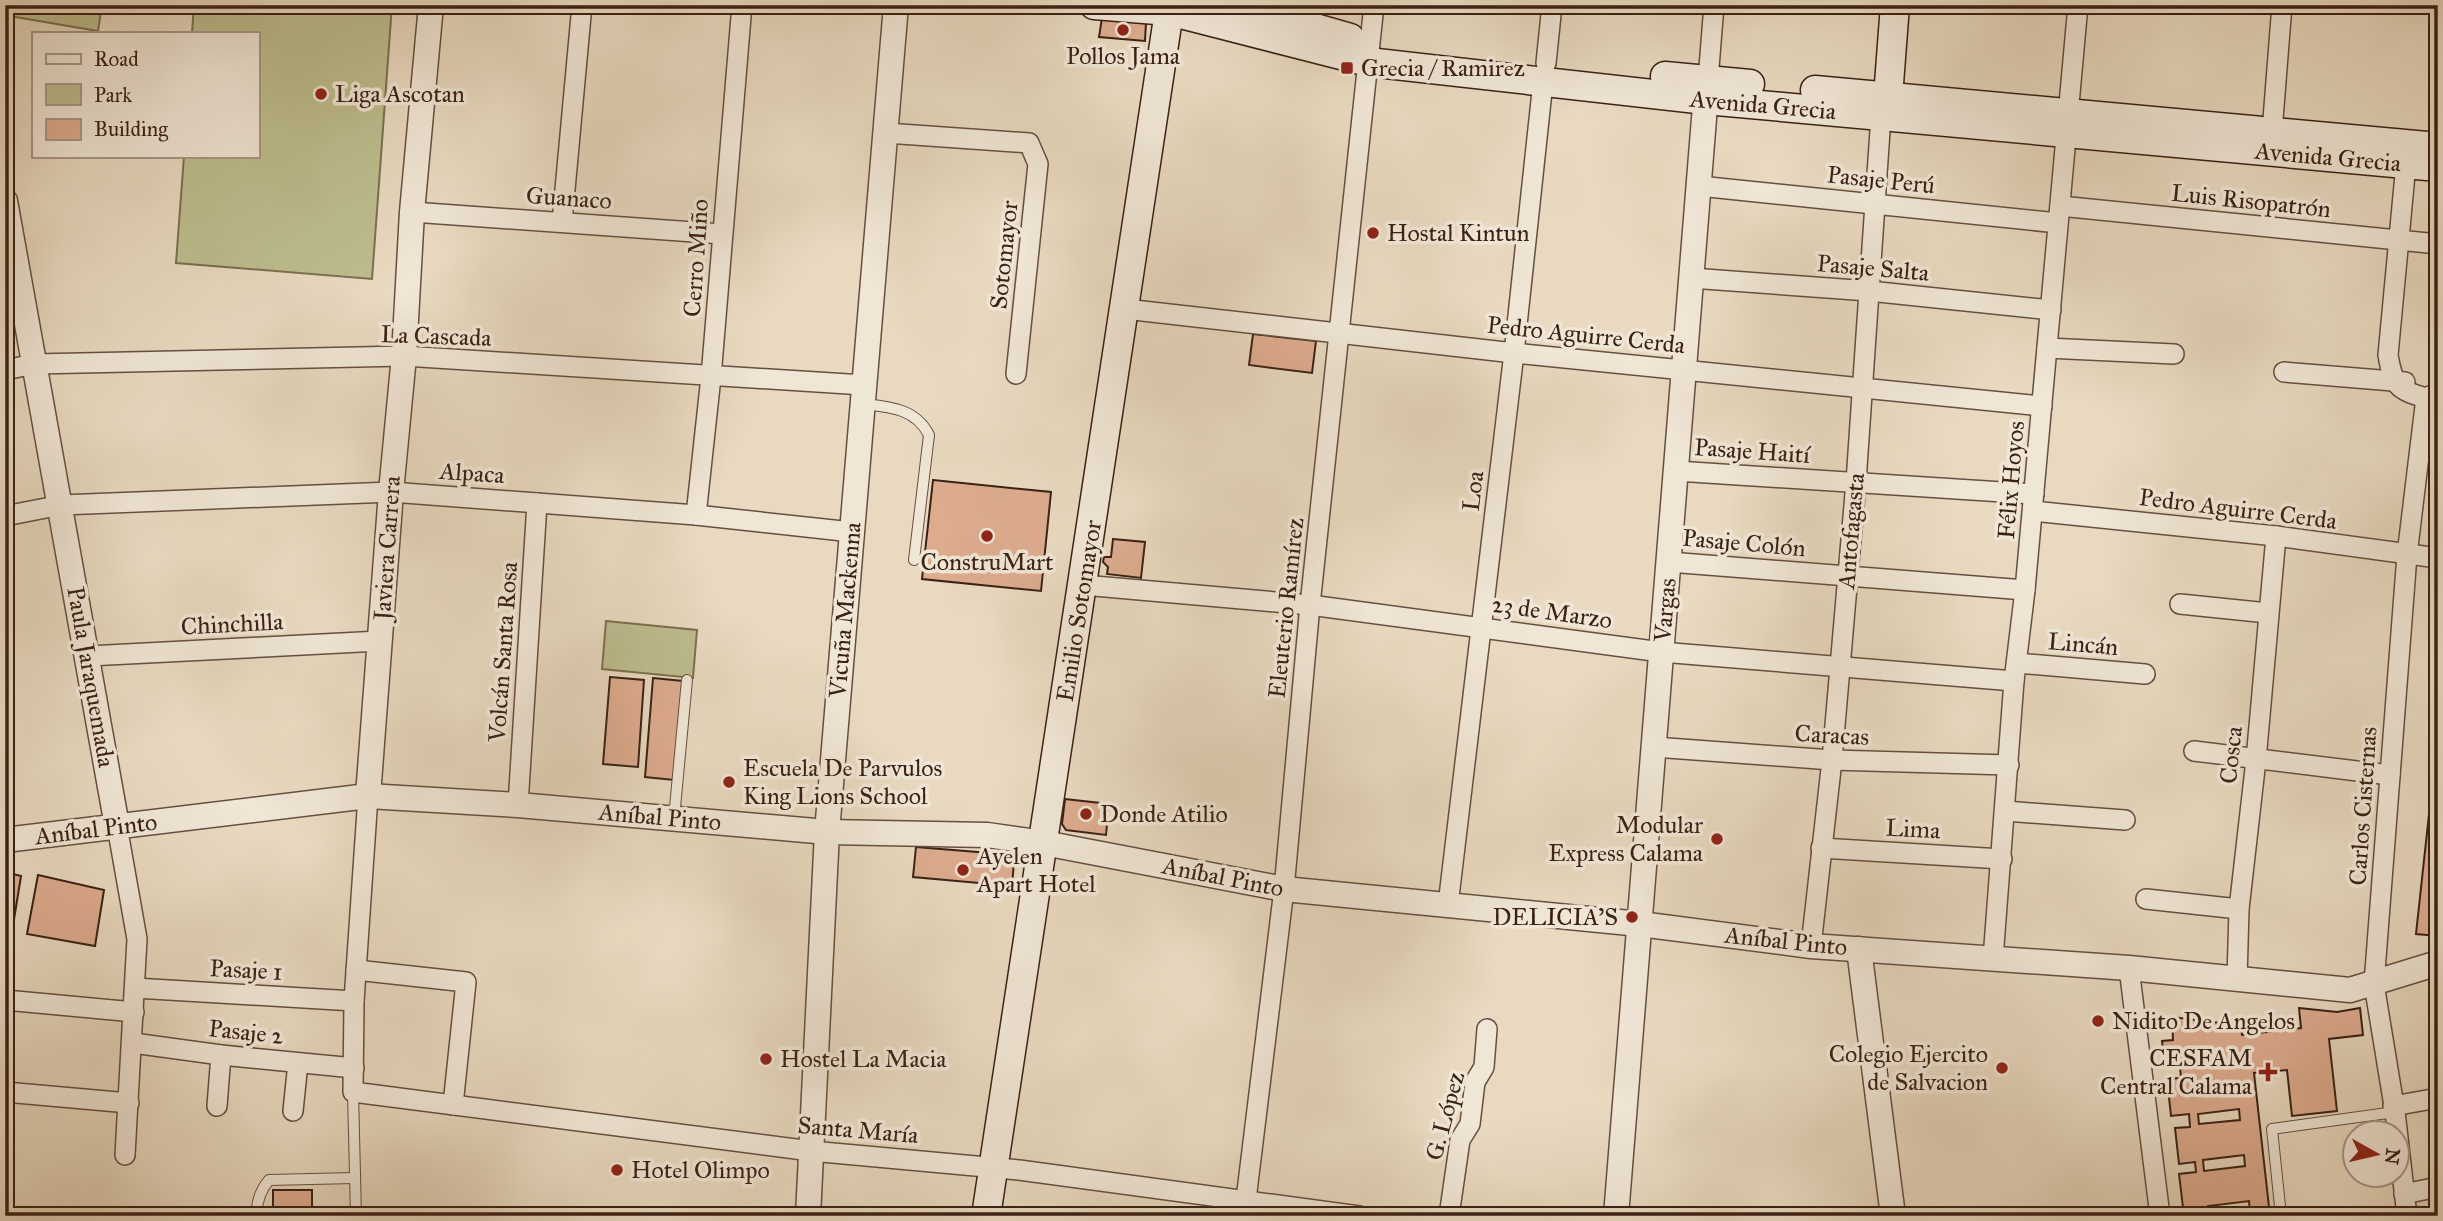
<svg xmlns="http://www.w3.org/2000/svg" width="2443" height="1221" font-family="'IM FELL Great Primer',serif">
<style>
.green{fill:#bdbd8e;stroke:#7c6f52;stroke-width:2}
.building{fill:#ddac8f;stroke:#3b2115;stroke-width:2;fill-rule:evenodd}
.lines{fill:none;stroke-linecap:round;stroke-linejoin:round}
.service-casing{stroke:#664f40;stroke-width:12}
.minor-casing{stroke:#664f40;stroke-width:22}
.tertiary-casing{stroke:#664f40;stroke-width:27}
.secondary-casing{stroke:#3b2115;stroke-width:31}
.service{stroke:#f0e6d6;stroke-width:10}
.minor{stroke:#f0e6d6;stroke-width:19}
.tertiary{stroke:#f0e6d6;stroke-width:24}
.secondary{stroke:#f0e6d6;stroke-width:28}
.poi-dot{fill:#8f2418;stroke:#f0e6d6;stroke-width:2.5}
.labels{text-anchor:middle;stroke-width:7;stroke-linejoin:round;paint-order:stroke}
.poi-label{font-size:24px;fill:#3b2115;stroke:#f0e6d6;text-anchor:start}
.street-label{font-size:24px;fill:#3b2115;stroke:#f0e6d6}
</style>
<rect width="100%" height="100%" fill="#e8d9c0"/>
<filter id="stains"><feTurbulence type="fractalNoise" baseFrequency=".00286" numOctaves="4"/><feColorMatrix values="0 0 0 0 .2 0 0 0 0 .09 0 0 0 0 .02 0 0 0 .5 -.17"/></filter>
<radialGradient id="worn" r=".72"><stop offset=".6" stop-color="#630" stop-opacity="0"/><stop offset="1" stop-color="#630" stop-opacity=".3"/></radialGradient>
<g class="green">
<polygon points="11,5 102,5 98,31 9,16"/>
<polygon points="194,5 392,5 372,279 176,263 184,156 257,156 257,33 192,33"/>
<polygon points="606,621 697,630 693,678 602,669"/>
</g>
<g class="building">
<polygon points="1103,11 1146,22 1145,41 1099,37"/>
<polygon points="1253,334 1316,341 1312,373 1249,365"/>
<polygon points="933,480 1051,492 1041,591 922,579"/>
<polygon points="1113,539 1145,542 1141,578 1107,574 1108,567 1103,562 1104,557 1111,557"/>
<polygon points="610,677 644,680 638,767 603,764"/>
<polygon points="653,678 683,681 674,780 645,777"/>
<polygon points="2438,731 2438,936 2416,934"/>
<polygon points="1065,799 1109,804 1106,835 1066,830 1062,824"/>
<polygon points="916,847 1002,854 1002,861 1014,862 1012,886 913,877"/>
<polygon points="5,872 21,876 12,932 5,931"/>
<polygon points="38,875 104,890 95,946 27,934"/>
<path d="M2299,1008L2337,1012L2360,1008L2363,1035L2329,1039L2337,1111L2292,1116L2287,1070L2254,1073L2270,1216H2216L2250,1212L2249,1201L2208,1206L2209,1216H2184L2179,1174L2196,1172L2195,1162L2179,1164L2175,1128L2190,1127L2189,1114L2171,1116L2167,1079L2181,1078L2179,1056L2164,1058L2162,1041L2173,1040L2172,1017L2220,1023L2240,1022L2242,1035L2301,1028ZM2239,1109L2240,1120L2199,1124L2198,1114ZM2244,1155L2245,1166L2204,1171L2203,1160Z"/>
<rect x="273" y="1190" width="39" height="26"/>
</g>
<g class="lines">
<defs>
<g id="service">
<path d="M864,404C891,407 916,409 929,435L914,560"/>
<polyline points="674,818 687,680"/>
<polyline points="353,1092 356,1216"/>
<path d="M257,1216C256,1202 260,1191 269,1180L355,1178"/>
<polyline points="2281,1216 2272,1129 2395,1112"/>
</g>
<g id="minor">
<polyline points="1546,63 1552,5"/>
<polyline points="1708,80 1714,5"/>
<polyline points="2272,132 2282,5"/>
<polyline points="886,133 1029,143 1038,164 1016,374"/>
<path d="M2406,164L2388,355C2393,384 2396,390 2426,398"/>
<polyline points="1699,186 2058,223"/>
<polyline points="2060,206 2438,244"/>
<polyline points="412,212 722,234"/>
<polyline points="562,222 582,5"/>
<polyline points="1691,278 1869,291 2051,310"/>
<polyline points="1125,309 1514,353 2042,406"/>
<polyline points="2047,348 2174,354"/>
<polyline points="5,370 34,364 404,356 864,385"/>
<polyline points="2284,372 2405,382"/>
<polyline points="1676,471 2034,494"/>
<polyline points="2033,511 2276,536 2438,558"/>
<polyline points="696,515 711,377 742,5"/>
<polyline points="5,516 61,505 391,492 696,515 852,532"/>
<polyline points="1669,562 2025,590"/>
<polyline points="1083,585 1310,605 1661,652 2014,681"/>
<polyline points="2180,604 2268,613"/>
<polyline points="88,656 380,641"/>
<polyline points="2017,663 2145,674"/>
<polyline points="1654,747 1832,760 2009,765"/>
<polyline points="2194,751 2390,775"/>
<polyline points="368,796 354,1001 353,1092 811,1151 1019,1170 1359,1216"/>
<polyline points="518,805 537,503"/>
<polyline points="2005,811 2125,820"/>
<polyline points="117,826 137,939 125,1155"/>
<polyline points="1821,848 2002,859"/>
<polyline points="2146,899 2239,909"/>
<polyline points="1448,905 1514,353 1543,82"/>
<polyline points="1811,946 1832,760 1856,482 1881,116"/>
<polyline points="1993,959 2014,681 2025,590 2078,5"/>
<polyline points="2129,968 2160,1216"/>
<polyline points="356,970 466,982 453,1105"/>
<polyline points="2237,979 2239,909 2256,760 2276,536"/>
<polyline points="135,988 354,1001"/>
<polyline points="5,1000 134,1012"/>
<polyline points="133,1043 221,1055 354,1068"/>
<polyline points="5,1092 129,1103"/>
<polyline points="217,1106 221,1055"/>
<polyline points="2393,1106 2438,1098"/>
<polyline points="293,1111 298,1063"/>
<polyline points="2404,1194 2438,1187"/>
<polyline points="1244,1216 1284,889 1310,605 1374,5"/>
<polyline points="1449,1216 1460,1140 1470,1124 1475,1082 1484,1067 1487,1029"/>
<polyline points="2407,1216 2395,1112 2374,984 2407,555 2426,398 2438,392"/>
</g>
<g id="tertiary">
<polyline points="5,201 117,826"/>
<polyline points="368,796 391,492 404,356 412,212 431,5"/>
<polyline points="5,840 368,796 518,805 827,832 987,835 1044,843 1284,889 1640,924 1811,946 2129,968 2350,990 2438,963"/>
<polyline points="1859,949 1893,1216"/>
<polyline points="808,1216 827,832 896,5"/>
<polyline points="1616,1216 1707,81"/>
</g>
<g id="secondary">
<polyline points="1094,5 1169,11 1368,62 1706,100 2438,167"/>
<polyline points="1235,5 1350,38"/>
<polyline points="1665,76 1750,84"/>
<polyline points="1815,90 2438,147"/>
<polyline points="1888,97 1895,5"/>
<polyline points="986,1216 1170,5"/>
</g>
</defs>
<use href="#service" class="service-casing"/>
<use href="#minor" class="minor-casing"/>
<use href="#tertiary" class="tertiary-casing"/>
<use href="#secondary" class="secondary-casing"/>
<use href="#service" class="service"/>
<use href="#minor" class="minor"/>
<use href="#tertiary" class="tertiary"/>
<use href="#secondary" class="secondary"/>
</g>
<g class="poi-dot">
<circle cx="1123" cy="30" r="7"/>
<rect x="1340" y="61" width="14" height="14" rx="3.5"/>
<circle cx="321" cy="94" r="7"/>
<circle cx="1373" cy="233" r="7"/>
<circle cx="987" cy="536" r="7"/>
<circle cx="729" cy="782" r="7"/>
<circle cx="1086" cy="814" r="7"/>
<circle cx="1717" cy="839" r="7"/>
<circle cx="963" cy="870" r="7"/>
<circle cx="1632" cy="917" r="7"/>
<circle cx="2098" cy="1021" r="7"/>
<circle cx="766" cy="1059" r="7"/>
<circle cx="2002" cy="1068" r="7"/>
<path d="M2264.5 1061.5h7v7h7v7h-7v7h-7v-7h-7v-7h7z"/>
<circle cx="617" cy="1170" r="7"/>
</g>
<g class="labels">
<g class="poi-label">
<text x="1123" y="64" text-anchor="middle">Pollos Jama</text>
<text x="1361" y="76">Grecia / Ramirez</text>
<text x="335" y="102">Liga Ascotan</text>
<text x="1387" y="241">Hostal Kintun</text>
<text x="987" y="570" text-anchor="middle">ConstruMart</text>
<text x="743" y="776">Escuela De Parvulos<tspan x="743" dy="28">King Lions School</tspan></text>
<text x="1100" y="822">Donde Atilio</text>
<text x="1703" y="833" text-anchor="end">Modular<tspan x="1703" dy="28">Express Calama</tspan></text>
<text x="977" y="864">Ayelen<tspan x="977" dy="28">Apart Hotel</tspan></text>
<text x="1618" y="925" text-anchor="end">DELICIA'S</text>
<text x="2112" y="1029">Nidito De Angelos</text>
<text x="1988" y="1062" text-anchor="end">Colegio Ejercito<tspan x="1988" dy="28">de Salvacion</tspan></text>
<text x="2252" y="1066" text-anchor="end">CESFAM<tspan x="2252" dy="28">Central Calama</tspan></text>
<text x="780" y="1067">Hostel La Macia</text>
<text x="631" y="1178">Hotel Olimpo</text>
</g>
<g class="street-label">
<text transform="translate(1763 105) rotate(5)" y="8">Avenida Grecia</text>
<text transform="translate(2328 157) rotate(5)" y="8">Avenida Grecia</text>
<text transform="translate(1881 180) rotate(6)" y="8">Pasaje Perú</text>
<text transform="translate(569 198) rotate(4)" y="8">Guanaco</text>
<text transform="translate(2251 201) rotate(6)" y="8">Luis Risopatrón</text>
<text transform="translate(1004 255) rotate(-84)" y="8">Sotomayor</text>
<text transform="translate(696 258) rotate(-86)" y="8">Cerro Miño</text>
<text transform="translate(1873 268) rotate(5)" y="8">Pasaje Salta</text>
<text transform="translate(1586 335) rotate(6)" y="8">Pedro Aguirre Cerda</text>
<text transform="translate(436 336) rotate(2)" y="8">La Cascada</text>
<text transform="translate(1752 451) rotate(4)" y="8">Pasaje Haití</text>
<text transform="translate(472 473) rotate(4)" y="8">Alpaca</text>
<text transform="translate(2011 480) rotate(-85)" y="8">Félix Hoyos</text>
<text transform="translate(1473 491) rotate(-83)" y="8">Loa</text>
<text transform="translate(2238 509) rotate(7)" y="8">Pedro Aguirre Cerda</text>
<text transform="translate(1851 531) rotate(-85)" y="8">Antofagasta</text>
<text transform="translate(1744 543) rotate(5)" y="8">Pasaje Colón</text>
<text transform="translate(387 548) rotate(-86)" y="8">Javiera Carrera</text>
<text transform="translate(1286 608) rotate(-84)" y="8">Eleuterio Ramírez</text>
<text transform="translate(845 610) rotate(-85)" y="8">Vicuña Mackenna</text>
<text transform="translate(1665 610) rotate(-85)" y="8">Vargas</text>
<text transform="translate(1079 611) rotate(-81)" y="8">Emilio Sotomayor</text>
<text transform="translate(1552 612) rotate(8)" y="8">23 de Marzo</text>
<text transform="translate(232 624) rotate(-3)" y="8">Chinchilla</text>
<text transform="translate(2083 644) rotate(5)" y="8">Lincán</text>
<text transform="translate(503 652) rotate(-86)" y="8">Volcán Santa Rosa</text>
<text transform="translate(91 677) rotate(80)" y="8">Paula Jaraquemada</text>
<text transform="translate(1832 735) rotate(3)" y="8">Caracas</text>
<text transform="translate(2231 755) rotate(-84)" y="8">Cosca</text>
<text transform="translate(2363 806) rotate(-86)" y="8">Carlos Cisternas</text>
<text transform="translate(660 817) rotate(5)" y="8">Aníbal Pinto</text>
<text transform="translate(96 829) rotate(-7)" y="8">Aníbal Pinto</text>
<text transform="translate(1913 829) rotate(3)" y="8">Lima</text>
<text transform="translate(1223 877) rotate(11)" y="8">Aníbal Pinto</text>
<text transform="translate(1786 941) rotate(6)" y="8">Aníbal Pinto</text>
<text transform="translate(246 970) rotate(3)" y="8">Pasaje 1</text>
<text transform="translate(246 1032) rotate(6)" y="8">Pasaje 2</text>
<text transform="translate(1445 1116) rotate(-75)" y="8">G. López</text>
<text transform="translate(858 1130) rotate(5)" y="8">Santa María</text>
</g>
</g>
<rect width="2443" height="1221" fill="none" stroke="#e8d9c0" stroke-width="28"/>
<rect x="7" y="7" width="2429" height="1207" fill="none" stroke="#3b2115" stroke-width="3.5"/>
<rect x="14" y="14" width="2415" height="1193" fill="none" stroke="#3b2115" stroke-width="2"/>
<rect x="32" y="32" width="228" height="126" fill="#f0e6d6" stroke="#a89789" stroke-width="2"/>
<rect x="46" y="54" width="35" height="10" fill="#f0e6d6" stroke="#a89789" stroke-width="2"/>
<text x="94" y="66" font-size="21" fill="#3b2115">Road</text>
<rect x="46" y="84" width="35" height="21" fill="#bdbd8e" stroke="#a89789" stroke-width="2"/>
<text x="94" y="102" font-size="21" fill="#3b2115">Park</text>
<rect x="46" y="119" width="35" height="21" fill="#ddac8f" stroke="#a89789" stroke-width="2"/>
<text x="94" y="136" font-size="21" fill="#3b2115">Building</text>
<g transform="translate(2376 1154) rotate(98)"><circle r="33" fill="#f0e6d6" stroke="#a89789" stroke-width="2"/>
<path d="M0-5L12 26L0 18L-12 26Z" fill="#8f2418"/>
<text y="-10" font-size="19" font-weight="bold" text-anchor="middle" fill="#3b2115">N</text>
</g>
<rect width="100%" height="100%" filter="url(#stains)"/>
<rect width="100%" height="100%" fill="url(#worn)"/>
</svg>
